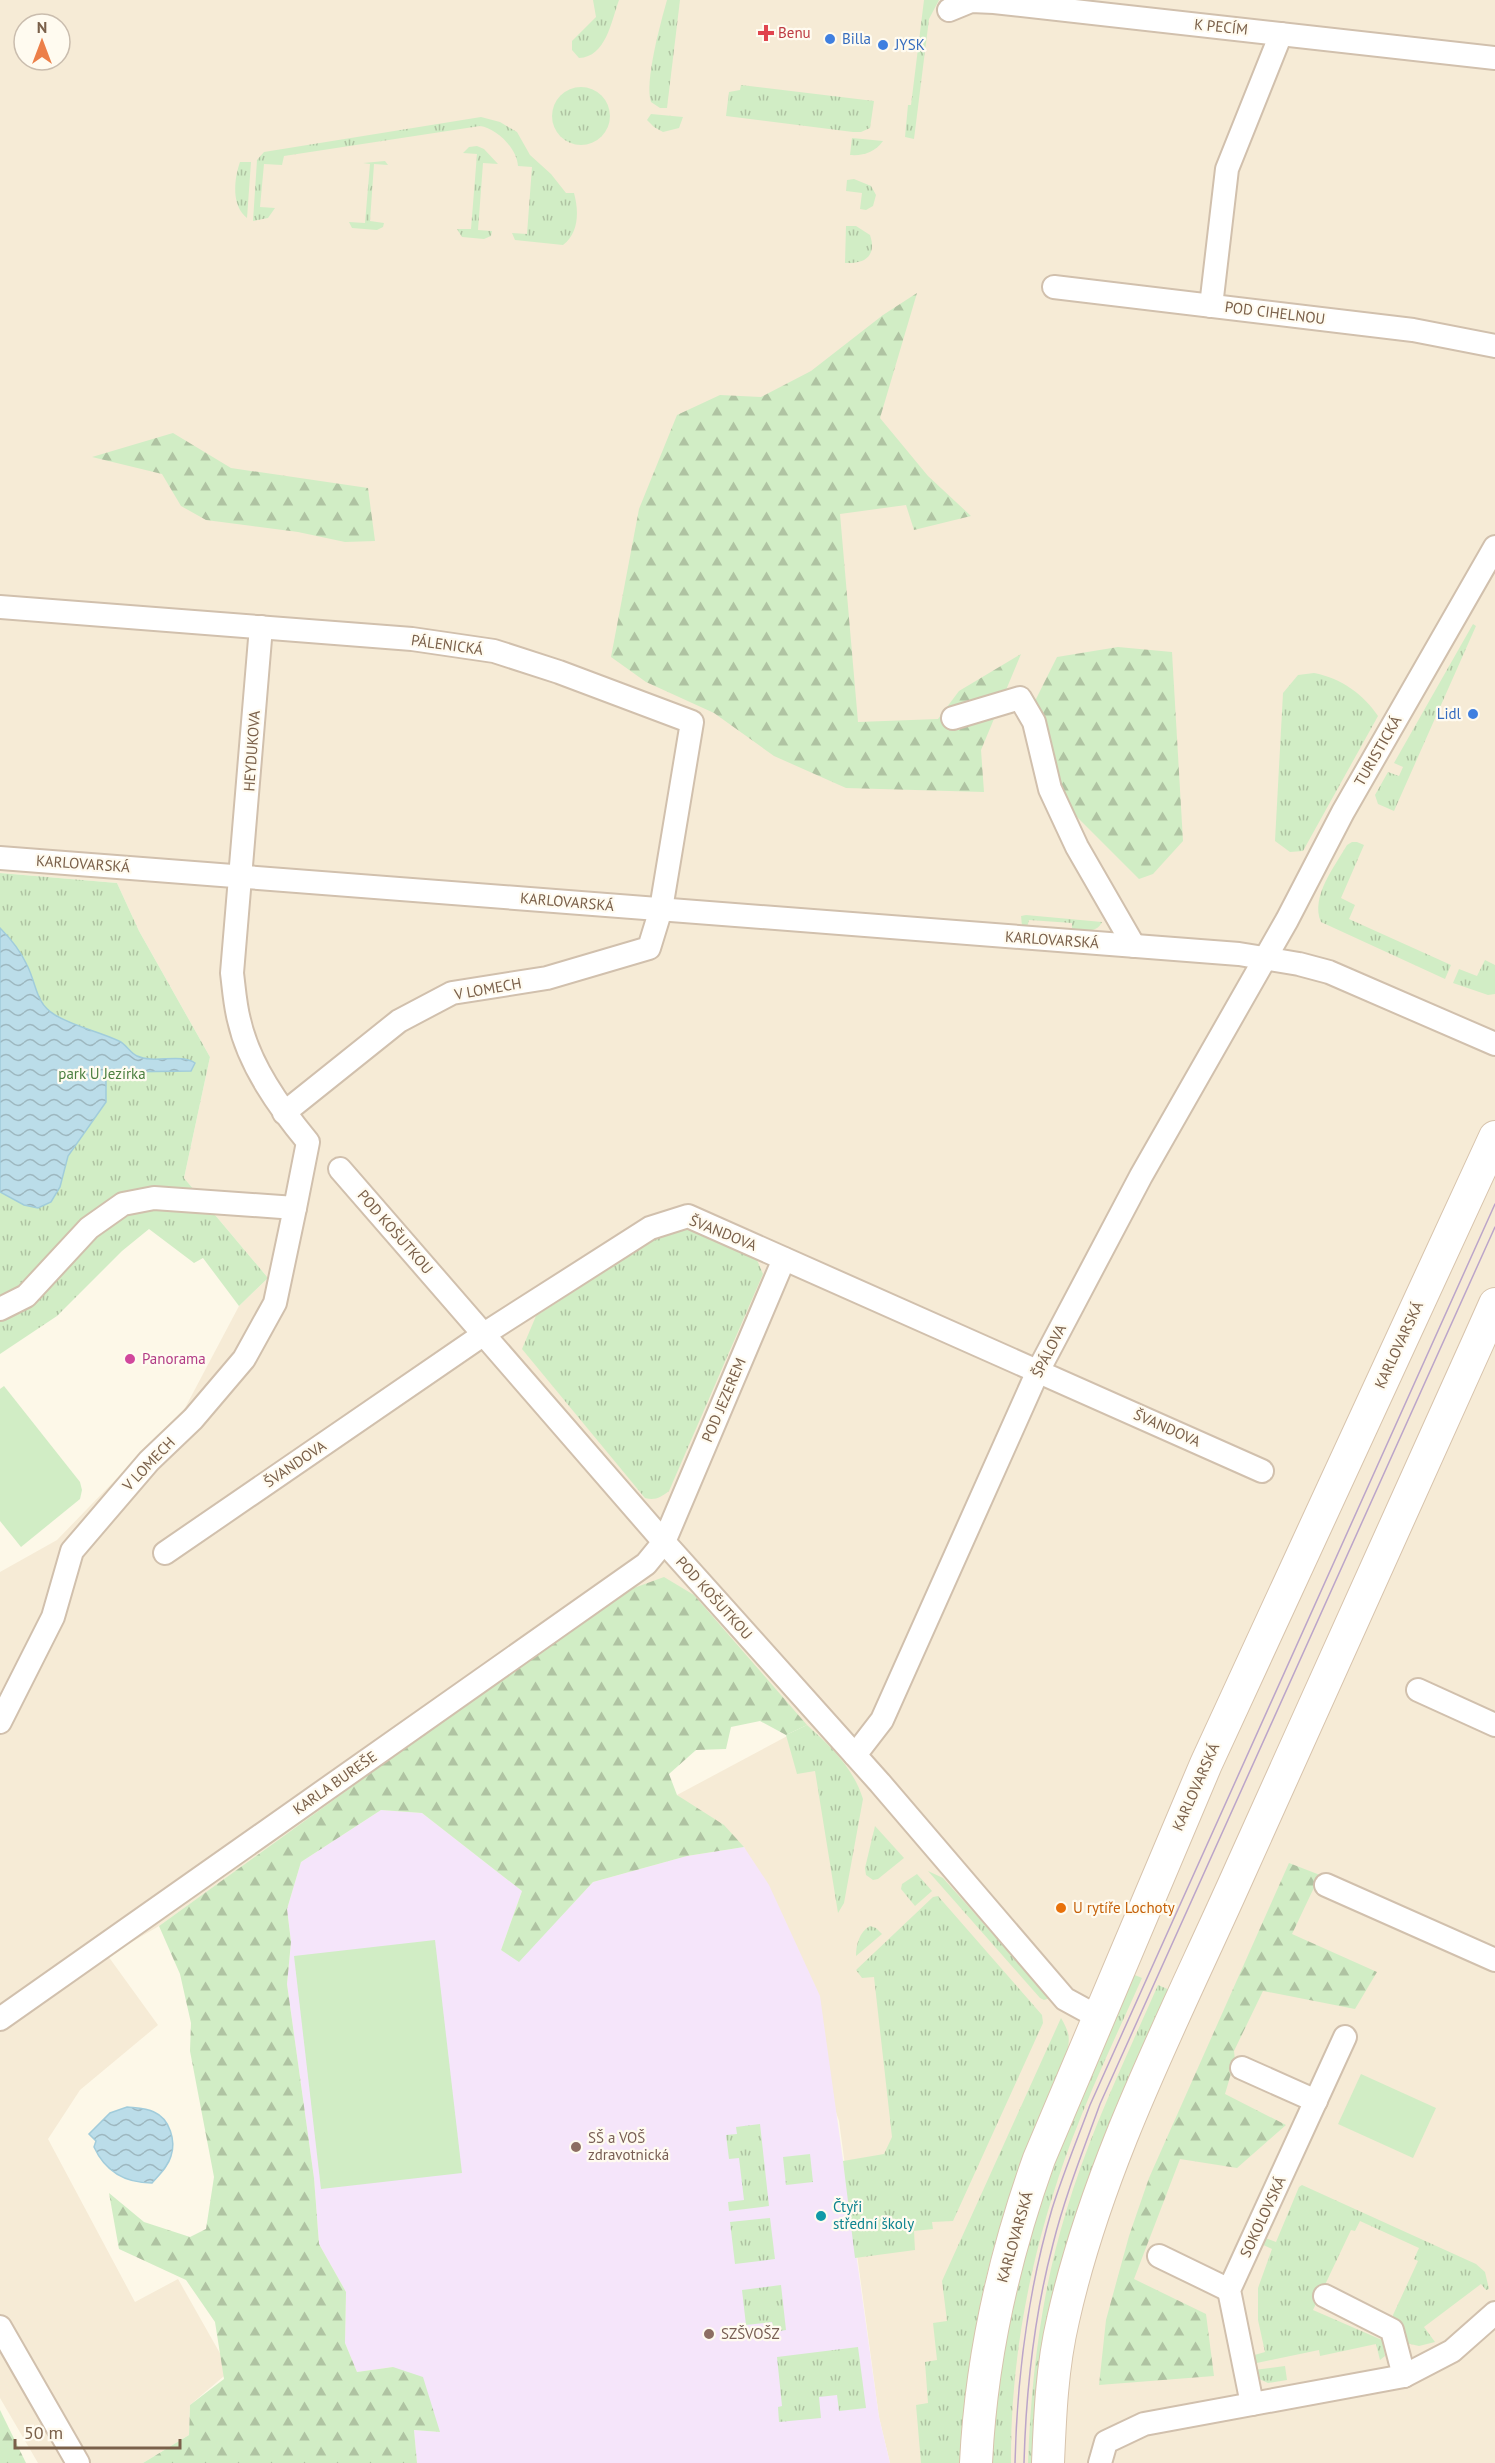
<svg xmlns="http://www.w3.org/2000/svg" width="1495" height="2463" font-family="'PT Sans',sans-serif">
<style>
.residential{fill:#f6ebd6;fill-rule:evenodd}
.education{fill:#f5e5fa}
.grass{fill:url(#grass-tufts)}
.forest{fill:url(#forest-firs)}
.pitch{fill:#d1edc5}
.water{fill:url(#water-waves);stroke:#a1ccdb;stroke-width:1.5}
.lines{fill:none;stroke-linecap:round;stroke-linejoin:round}
.minor-casing{stroke:#d1c0ad;stroke-width:26}
.secondary-casing{stroke:#d7c3ac;stroke-width:34}
.minor{stroke:#fff;stroke-width:22}
.secondary{stroke:#fff;stroke-width:32}
.tram{stroke:#bca5c9;stroke-width:1.5}
.health-dot{fill:#e0444e;stroke:#fffbf0;stroke-width:2}
.shop-dot{fill:#3f7fe0;stroke:#fffbf0;stroke-width:2}
.hotel-dot{fill:#d1479c;stroke:#fffbf0;stroke-width:2}
.food-dot{fill:#e8710a;stroke:#fffbf0;stroke-width:2}
.education-dot{fill:#8d6e63;stroke:#fffbf0;stroke-width:2}
.culture-dot{fill:#0f9aa8;stroke:#fffbf0;stroke-width:2}
.labels{text-anchor:middle;stroke-width:4.5;stroke-linejoin:round;paint-order:stroke}
.street-label{font-size:15px;fill:#7a604a;stroke:#fffbf0}
.health-label{font-size:15px;fill:#be3a42;stroke:#fffbf0;text-anchor:start}
.shop-label{font-size:15px;fill:#366cbe;stroke:#fffbf0;text-anchor:start}
.park-label{font-size:15px;fill:#4d8041;stroke:#fffbf0}
.hotel-label{font-size:15px;fill:#b23c85;stroke:#fffbf0;text-anchor:start}
.food-label{font-size:15px;fill:#c56008;stroke:#fffbf0;text-anchor:start}
.education-label{font-size:15px;fill:#785e54;stroke:#fffbf0;text-anchor:start}
.culture-label{font-size:15px;fill:#0d838f;stroke:#fffbf0;text-anchor:start}
</style>
<defs>
<pattern id="grass-tufts" width="24" height="20" patternUnits="userSpaceOnUse" patternTransform="scale(1.5)"><rect width="24" height="20" fill="#d1edc5"/><path d="M3 7l-1-3M5 7V3M7 7l1-3M15 17l-1-3M17 17v-4M19 17l1-3" fill="none" stroke="#afc3a2"/></pattern>
<pattern id="forest-firs" width="22" height="20" patternUnits="userSpaceOnUse" patternTransform="scale(1.5)"><rect width="22" height="20" fill="#d1edc5"/><path d="M5 1l3.5 6h-7zM16 11l3.5 6h-7z" fill="#afc3a2"/></pattern>
<pattern id="water-waves" width="16" height="10" patternUnits="userSpaceOnUse" patternTransform="scale(1.5)"><rect width="16" height="10" fill="#bbdde9"/><path d="M0 5q4-4 8 0t8 0" fill="none" stroke="#9db7bf"/></pattern>
</defs>
<rect width="100%" height="100%" fill="#fdf8e8"/>
<path class="residential" d="M0,0H1495V2463H890L879,2417L839,2121L744,1847L734,1837L677,1795L806,1726L620,1594L159,1926L108,1956L158,2025L80,2090L48,2139L135,2302L178,2279L230,2371L190,2405L189,2435L143,2463H38L0,2398V1572L57,1540L185,1408L239,1306L268,1278L184,1178L210,1057L139,931L117,883L0,873ZM24,24H60V60H24Z"/>
<polygon class="education" points="381,1810 422,1813 522,1891 501,1950 519,1961 593,1882 687,1856 744,1847 769,1885 820,1996 879,2417 890,2463 417,2463 414,2430 440,2432 393,2367 357,2372 345,2343 346,2292 319,2244 314,2178 287,1984 291,1942 287,1909 301,1862"/>
<g class="grass">
<path d="M593,0H619C611,22 606,57 579,58L572,50V41L596,17Z"/>
<path d="M667,0H680L667,108H660L651,102C644,83 661,21 667,0Z"/>
<polygon points="924,0 939,0 929,19 914,139 905,137 908,105 911,105"/>
<polygon points="741,85 874,101 870,128 861,132 853,132 726,116 729,92 740,90"/>
<circle cx="581" cy="116" r="29"/>
<polygon points="651,114 683,117 679,128 663,132 654,127 647,120"/>
<path d="M481,117L500,122L517,132L530,155L551,174L566,193H574C579,211 579,233 563,245L515,240L512,233L527,234L532,167L518,166C517,148 496,128 480,126L284,156L282,165L264,164L260,207L275,208L268,218L253,221L257,160L264,152Z"/>
<path d="M852,138L883,141C875,152 864,156 850,155Z"/>
<polygon points="477,146 484,149 498,164 483,163 478,230 492,231 491,236 484,239 462,237 457,229 471,229 477,154 463,153 469,147"/>
<polygon points="385,161 388,165 374,164 370,221 384,223 383,227 377,230 352,228 349,222 365,223 370,164 363,163"/>
<path d="M240,162H251L247,218C231,206 234,179 240,162Z"/>
<polygon points="854,179 871,186 876,195 873,206 866,210 860,209 862,193 846,191 847,180"/>
<path d="M846,226H856L870,235C877,256 865,264 845,263Z"/>
<polygon points="1473,624 1476,626 1394,811 1378,804 1375,795 1388,772 1399,776 1403,767 1394,763"/>
<path d="M1314,673C1341,678 1363,694 1378,716L1303,851L1290,852L1275,841L1283,693L1298,675Z"/>
<path d="M1352,842H1357L1364,845L1341,898L1355,905L1349,919L1451,965L1445,979L1321,922C1310,897 1335,866 1347,845Z"/>
<polygon points="0,873 117,883 139,931 210,1057 184,1178 268,1278 239,1306 203,1258 194,1263 149,1229 122,1251 57,1316 0,1354"/>
<path d="M1026,915L1102,922C1096,934 1084,930 1072,930V923L1029,920L1027,927L1022,926L1021,916Z"/>
<polygon points="1485,960 1495,965 1495,994 1488,995 1453,983 1459,969 1477,976"/>
<path d="M690,1229L757,1260L763,1274L669,1491C661,1497 655,1501 645,1498L522,1349L536,1316L658,1237Z"/>
<path d="M807,1725C831,1747 853,1767 863,1799L844,1903L838,1913L815,1771L797,1774L786,1735Z"/>
<polygon points="875,1826 904,1858 878,1879 873,1880 866,1875 865,1868"/>
<polygon points="928,1871 943,1878 1050,1998 1044,2000 1040,1998"/>
<polygon points="917,1874 932,1891 915,1906 901,1889 902,1884"/>
<polygon points="938,1896 1042,2015 1043,2023 953,2221 932,2222 933,2229 914,2231 915,2250 855,2258 843,2161 884,2154 892,2137 874,1977 862,1978 856,1970 933,1897"/>
<path d="M870,1926L876,1928L882,1934L856,1956C856,1945 859,1932 870,1926Z"/>
<path d="M1130,1973L1142,1978C1118,2032 1092,2086 1071,2142C1033,2244 1010,2353 1011,2463H987L992,2405L1031,2216Z"/>
<path d="M1158,1985L1172,1991L1035,2463H1028C1031,2379 1041,2293 1066,2212C1089,2134 1125,2060 1158,1985Z"/>
<path d="M1061,2018C1068,2030 1071,2037 1067,2051C1040,2115 1014,2180 994,2247C974,2317 966,2391 961,2463H921L916,2405L928,2403L925,2362L937,2360L933,2323L947,2321L942,2281Z"/>
<polygon points="760,2124 769,2206 729,2211 728,2202 744,2200 739,2158 729,2159 726,2135 737,2134 736,2127"/>
<polygon points="810,2154 813,2182 786,2185 783,2157"/>
<polygon points="1302,2185 1476,2264 1485,2272 1489,2289 1486,2290 1481,2284 1424,2327 1435,2342 1419,2346 1406,2343 1394,2326 1393,2315 1418,2261 1414,2259 1419,2248 1360,2221 1355,2231 1351,2230 1313,2310 1382,2340 1385,2356 1380,2360 1376,2344 1320,2356 1319,2350 1252,2364 1251,2356 1265,2352 1258,2320 1258,2288 1272,2249 1259,2243 1263,2237 1276,2242 1299,2187"/>
<polygon points="770,2218 775,2259 735,2264 730,2222"/>
<polygon points="781,2285 786,2330 774,2332 772,2322 746,2325 742,2290"/>
<polygon points="858,2347 866,2408 839,2411 837,2395 819,2397 821,2418 779,2422 778,2407 782,2406 777,2357"/>
<polygon points="1285,2366 1287,2380 1268,2383 1257,2378 1254,2370"/>
</g>
<g class="forest">
<polygon points="917,293 880,418 928,476 971,516 914,530 906,505 840,514 858,722 938,719 959,691 1021,654 981,750 984,792 846,788 774,756 714,713 646,682 611,657 639,509 677,415 720,395 761,397 811,371 883,315"/>
<polygon points="173,433 231,468 368,488 375,541 345,542 298,532 206,520 181,506 162,474 92,457"/>
<polygon points="1118,647 1172,652 1183,841 1153,874 1139,879 1064,804 1032,707 1057,657"/>
<polygon points="664,1577 694,1595 807,1725 786,1735 760,1721 731,1727 726,1749 696,1750 669,1774 677,1795 724,1825 744,1847 687,1856 593,1882 519,1962 501,1950 522,1891 422,1813 381,1810 301,1862 287,1909 291,1942 287,1984 314,2178 319,2244 346,2292 345,2343 357,2372 393,2367 423,2377 440,2432 414,2430 417,2463 143,2463 189,2435 190,2405 224,2379 215,2322 186,2280 119,2249 109,2193 144,2222 190,2237 206,2229 214,2177 190,2051 191,2023 180,1974 159,1926 620,1593"/>
<polygon points="1289,1863 1320,1875 1292,1934 1377,1972 1355,2009 1263,1991 1234,2051 1235,2060 1225,2094 1286,2125 1237,2168 1180,2159 1134,2279 1206,2314 1214,2376 1099,2385 1106,2320 1129,2236 1149,2178"/>
<polygon points="0,2410 26,2463 0,2463"/>
</g>
<g class="pitch">
<polygon points="4,1386 80,1482 82,1490 80,1499 21,1547 0,1521 0,1389"/>
<polygon points="435,1940 462,2173 321,2189 294,1956"/>
<polygon points="1361,2074 1436,2108 1413,2158 1338,2124"/>
</g>
<g class="water">
<path d="M0,928C12,940 20,950 27,965C37,985 35,1003 55,1015C75,1027 98,1031 119,1041C126,1044 130,1053 137,1056C154,1064 181,1053 195,1063L191,1071L119,1072L106,1079V1102L68,1156L60,1187L51,1202L38,1208L24,1205L0,1192Z"/>
<path d="M127,2107C135,2108 146,2108 154,2112C170,2119 176,2141 171,2156C168,2167 159,2175 152,2183C125,2183 105,2171 94,2147L96,2141L89,2134L110,2113Z"/>
</g>
<g class="lines">
<defs>
<g id="minor">
<polyline points="949,10 971,1 994,2 1495,58"/>
<polyline points="1054,287 1413,330 1495,346"/>
<polyline points="1211,306 1227,169 1281,34"/>
<polyline points="0,607 412,639 494,651 559,672 692,722 661,909 649,948 547,978 452,993 399,1021 284,1113"/>
<polyline points="953,718 1020,698 1034,722 1050,789 1077,847 1134,946"/>
<polyline points="0,858 1239,954 1299,964 1329,972 1495,1044"/>
<polyline points="340,1169 664,1542 880,1783 1065,1999 1098,2017"/>
<path d="M0,1309L26,1296L89,1228L123,1204L154,1198L295,1208L308,1142C279,1107 249,1065 239,1020C235,1005 234,989 232,973L261,627"/>
<polyline points="165,1553 484,1334 650,1228 688,1216 1262,1471"/>
<polyline points="1418,1690 1495,1725"/>
<polyline points="0,1722 53,1617 72,1551 149,1461 193,1419 244,1359 275,1303 295,1208"/>
<polyline points="855,1755 882,1720 1038,1371 1141,1176 1287,920 1343,812 1495,547"/>
<polyline points="1326,1885 1495,1960"/>
<polyline points="0,2019 646,1564 664,1542 784,1259"/>
<polyline points="1242,2068 1316,2101"/>
<polyline points="1159,2256 1229,2290"/>
<polyline points="1325,2296 1392,2330 1404,2376"/>
<polyline points="0,2327 78,2463"/>
<polyline points="1252,2404 1229,2290 1345,2037"/>
<polyline points="1100,2463 1106,2442 1144,2424 1404,2376 1452,2351 1495,2313"/>
</g>
<g id="secondary">
<path d="M976,2463C981,2359 1004,2257 1039,2159L1206,1764L1495,1137"/>
<path d="M1048,2463C1050,2415 1052,2367 1063,2320C1098,2163 1175,2017 1240,1871C1325,1681 1411,1493 1495,1304"/>
</g>
</defs>
<use href="#minor" class="minor-casing"/>
<use href="#secondary" class="secondary-casing"/>
<use href="#minor" class="minor"/>
<use href="#secondary" class="secondary"/>
<g class="tram">
<path d="M1015,2463C1017,2377 1028,2291 1052,2209C1063,2174 1077,2140 1090,2105L1495,1204"/>
<path d="M1024,2463C1026,2389 1034,2316 1053,2244C1065,2196 1083,2151 1100,2104L1495,1227"/>
</g>
</g>
<path class="health-dot" d="M763 24h6v6h6v6h-6v6h-6v-6h-6v-6h6z"/>
<g class="shop-dot">
<circle cx="830" cy="39" r="6"/>
<circle cx="883" cy="45" r="6"/>
<circle cx="1473" cy="714" r="6"/>
</g>
<circle class="hotel-dot" cx="130" cy="1359" r="6"/>
<circle class="food-dot" cx="1061" cy="1908" r="6"/>
<g class="education-dot">
<circle cx="576" cy="2147" r="6"/>
<circle cx="709" cy="2334" r="6"/>
</g>
<circle class="culture-dot" cx="821" cy="2216" r="6"/>
<g class="labels">
<g class="street-label">
<text transform="translate(1221 27) rotate(6)" y="5">K PECÍM</text>
<text transform="translate(1275 313) rotate(7)" y="5">POD CIHELNOU</text>
<text transform="translate(447 645) rotate(8)" y="5">PÁLENICKÁ</text>
<text transform="translate(252 751) rotate(-86)" y="5">HEYDUKOVA</text>
<text transform="translate(1378 751) rotate(-60)" y="5">TURISTICKÁ</text>
<text transform="translate(83 864) rotate(4)" y="5">KARLOVARSKÁ</text>
<text transform="translate(567 902) rotate(5)" y="5">KARLOVARSKÁ</text>
<text transform="translate(1052 940) rotate(4)" y="5">KARLOVARSKÁ</text>
<text transform="translate(488 989) rotate(-10)" y="5">V LOMECH</text>
<text transform="translate(395 1232) rotate(49)" y="5">POD KOŠUTKOU</text>
<text transform="translate(723 1233) rotate(22)" y="5">ŠVANDOVA</text>
<text transform="translate(1399 1345) rotate(-65)" y="5">KARLOVARSKÁ</text>
<text transform="translate(1049 1351) rotate(-63)" y="5">ŠPÁLOVA</text>
<text transform="translate(724 1400) rotate(-67)" y="5">POD JEZEREM</text>
<text transform="translate(1167 1428) rotate(24)" y="5">ŠVANDOVA</text>
<text transform="translate(149 1464) rotate(-46)" y="5">V LOMECH</text>
<text transform="translate(295 1464) rotate(-34)" y="5">ŠVANDOVA</text>
<text transform="translate(714 1598) rotate(48)" y="5">POD KOŠUTKOU</text>
<text transform="translate(335 1783) rotate(-35)" y="5">KARLA BUREŠE</text>
<text transform="translate(1196 1787) rotate(-66)" y="5">KARLOVARSKÁ</text>
<text transform="translate(1263 2217) rotate(-65)" y="5">SOKOLOVSKÁ</text>
<text transform="translate(1015 2237) rotate(-74)" y="5">KARLOVARSKÁ</text>
</g>
<g class="health-label">
<text x="778" y="38">Benu</text>
</g>
<g class="shop-label">
<text x="842" y="44">Billa</text>
<text x="895" y="50">JYSK</text>
<text x="1461" y="719" text-anchor="end">Lidl</text>
</g>
<g class="park-label">
<text x="102" y="1079">park U Jezírka</text>
</g>
<g class="hotel-label">
<text x="142" y="1364">Panorama</text>
</g>
<g class="food-label">
<text x="1073" y="1913">U rytíře Lochoty</text>
</g>
<g class="education-label">
<text x="588" y="2143">SŠ a VOŠ<tspan x="588" dy="17">zdravotnická</tspan></text>
<text x="721" y="2339">SZŠVOŠZ</text>
</g>
<g class="culture-label">
<text x="833" y="2212">Čtyři<tspan x="833" dy="17">střední školy</tspan></text>
</g>
</g>
<g transform="translate(42 42)"><circle r="28" fill="#fffbf0" stroke="#cabdae" stroke-width="1.5"/>
<path d="M0-4.5L10 22L0 15L-10 22Z" fill="#ec7f48"/>
<text y="-9" font-size="16" font-weight="bold" text-anchor="middle" fill="#7a604a">N</text>
</g>
<path d="M15 2439v9h165v-9" fill="none" stroke="#7a604a" stroke-width="3"/>
<text x="24" y="2439" font-size="18" fill="#7a604a" stroke="#fffbf0" stroke-width="4.5" paint-order="stroke">50 m</text>
</svg>
